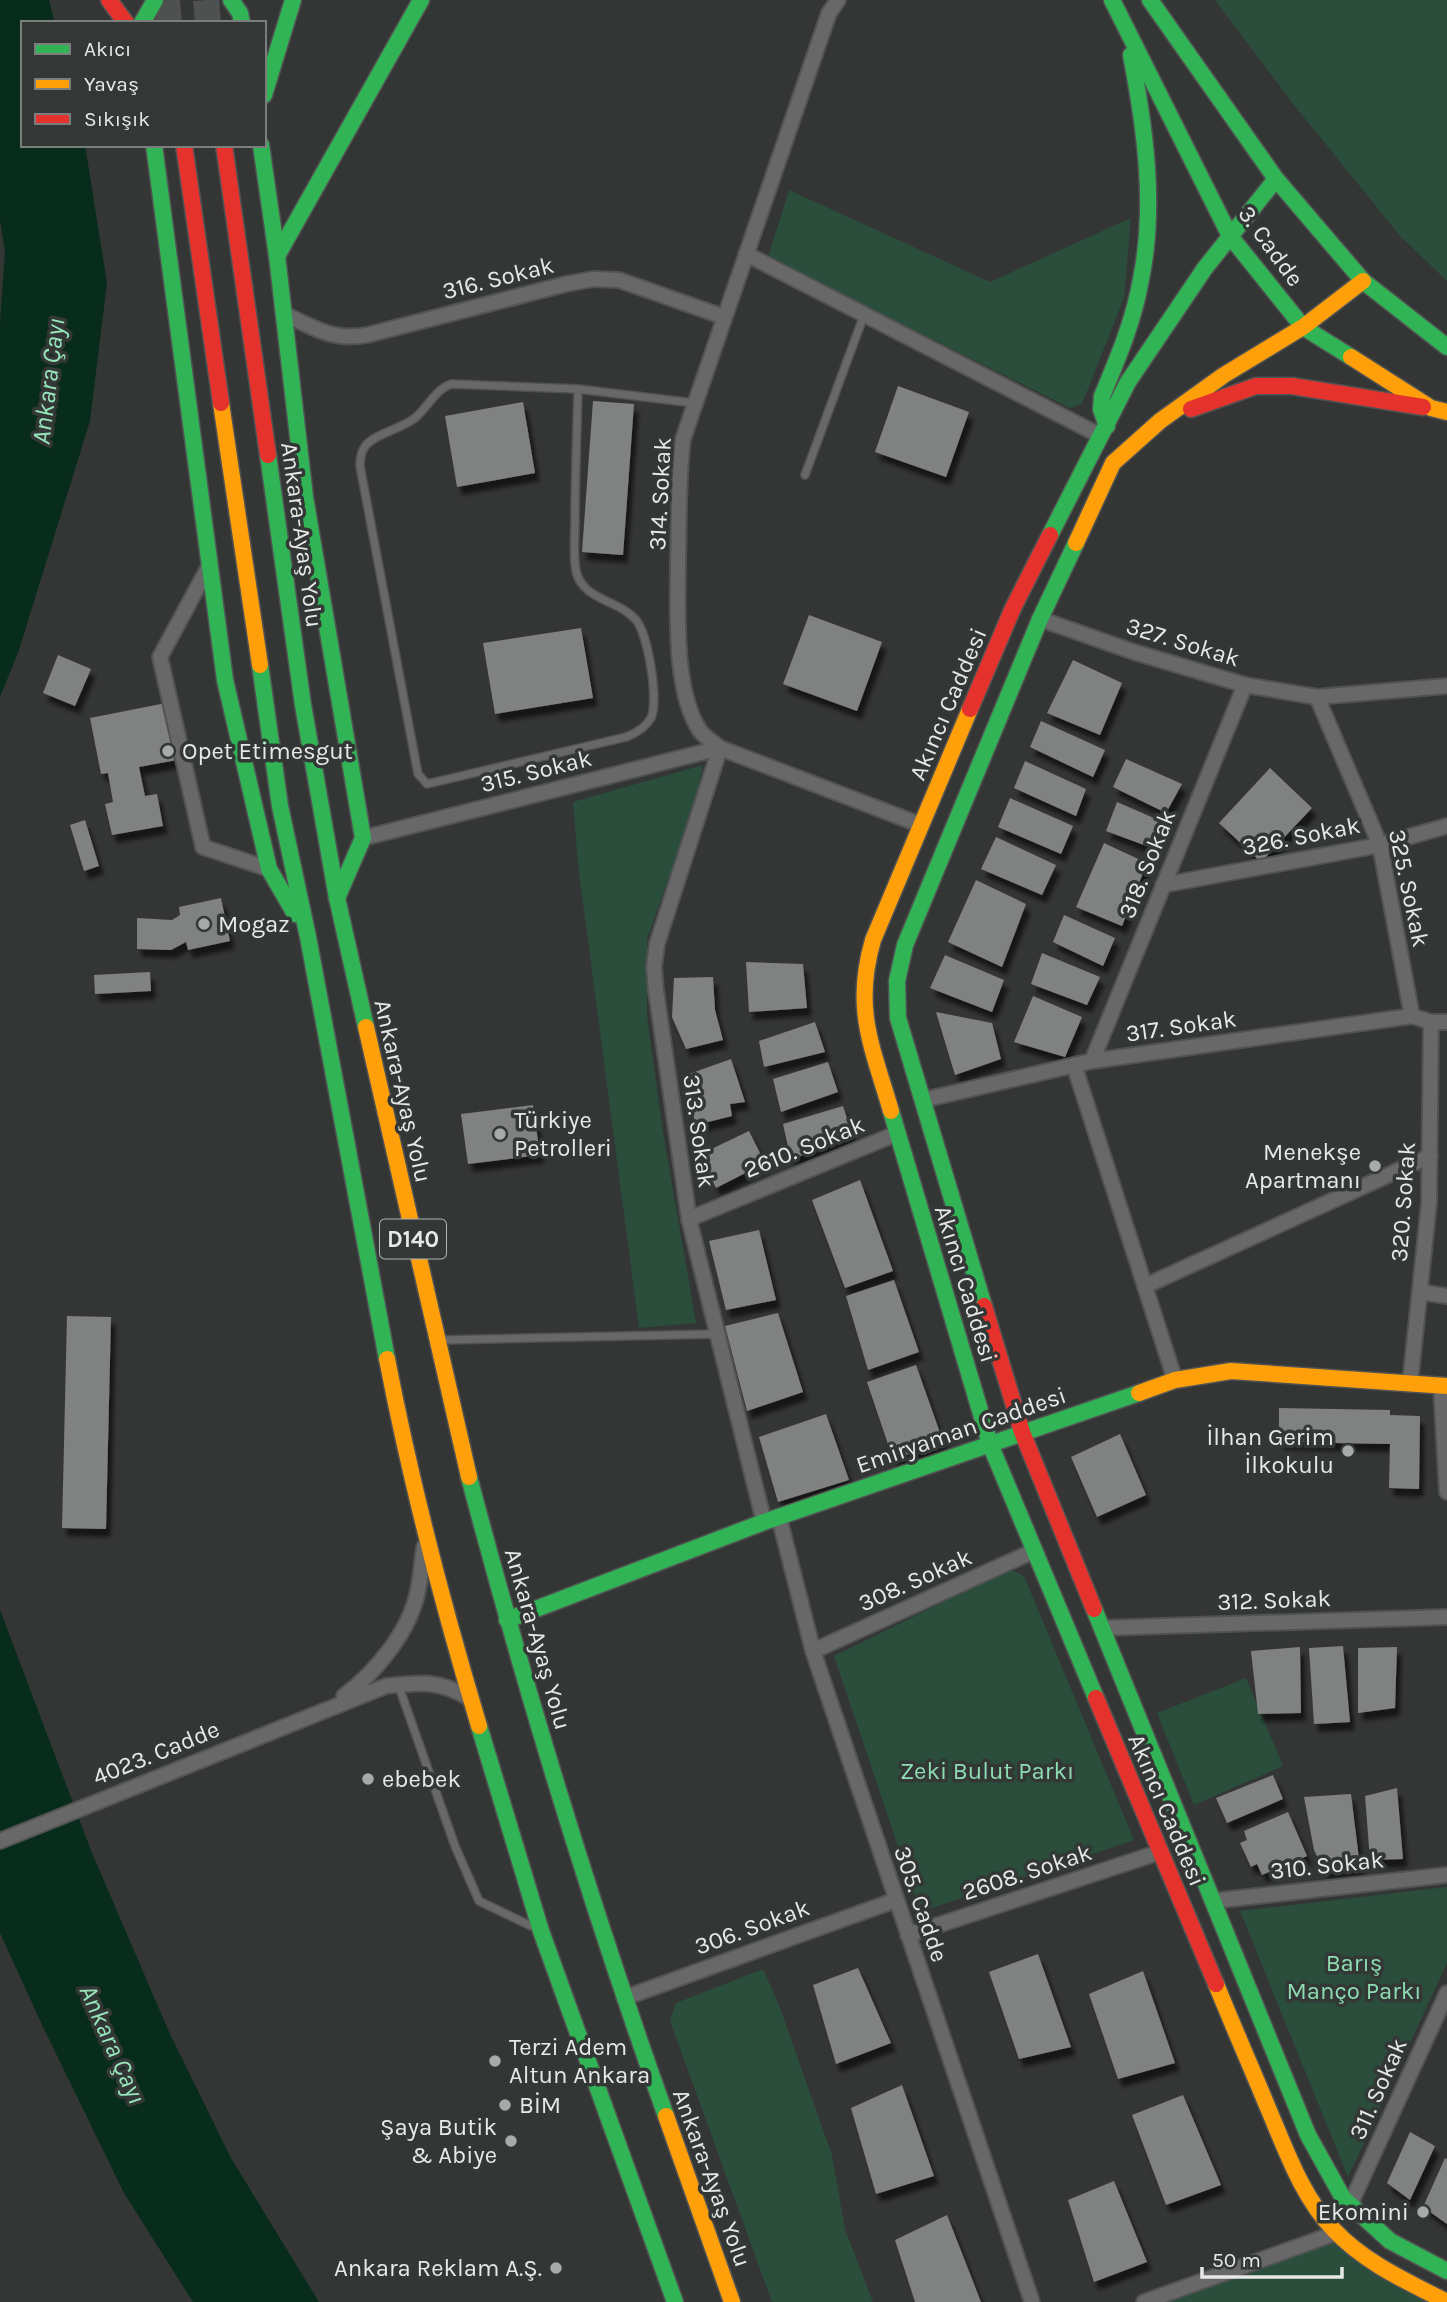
<svg xmlns="http://www.w3.org/2000/svg" width="1447" height="2302" font-family="Karla,sans-serif">
<style>
.green{fill:#2a4d3c}
.water{fill:#072c1c}
.building{fill:#808181;filter:url(#shadow)}
.lines{fill:none;stroke-linecap:round;stroke-linejoin:round}
.highway-tunnel{stroke:#4f5150;stroke-width:26;stroke-dasharray:26 13;stroke-linecap:butt}
.lane-casing{stroke:#515352;stroke-width:10}
.street-casing{stroke:#515352;stroke-width:18}
.fast-casing{stroke:#515352;stroke-width:19}
.slow-casing{stroke:#515352;stroke-width:19}
.jam-casing{stroke:#515352;stroke-width:19}
.lane{stroke:#676867;stroke-width:7}
.street{stroke:#676867;stroke-width:14}
.fast{stroke:#30b455;stroke-width:16}
.slow{stroke:#ff9f0a;stroke-width:16}
.jam{stroke:#e5322d;stroke-width:16}
.poi-dot{fill:#a8aaa9;stroke:#333735;stroke-width:2.5}
.labels{text-anchor:middle;stroke-width:7;stroke-linejoin:round;paint-order:stroke}
.shield{fill:#333735;stroke:#b0b4b2;stroke-width:2}
.shield-label{font-size:23px;font-weight:bold;fill:#e6e9e7}
.street-label{font-size:24px;fill:#e6e9e7;stroke:#333735}
.poi-label{font-size:24px;fill:#e6e9e7;stroke:#333735;text-anchor:start}
.park-label{font-size:24px;fill:#8ddcb2;stroke:#333735}
.water-label{font-size:26px;font-style:italic;fill:#96e5bb;stroke:#333735}
</style>
<defs>
<filter id="shadow"><feDropShadow dx="4.5" dy="8" stdDeviation="2" flood-color="#0009"/></filter>
</defs>
<rect width="100%" height="100%" fill="#343635"/>
<g class="green">
<polygon points="1215,0 1447,0 1447,281 1401,237 1294,105"/>
<polygon points="789,190 990,282 1131,218 1124,298 1082,404 1070,408 768,257"/>
<polygon points="703,765 693,810 647,939 647,1016 662,1126 696,1323 639,1328 578,865 573,802"/>
<polygon points="1010,1569 1024,1576 1134,1840 920,1912 834,1656"/>
<polygon points="1246,1678 1283,1766 1194,1805 1157,1713"/>
<polygon points="1447,1887 1447,1963 1348,2177 1240,1911"/>
<polygon points="763,1969 779,2005 832,2155 845,2229 873,2302 772,2302 670,2021 676,2003"/>
<polygon points="1336,2233 1447,2302 1145,2302"/>
</g>
<g class="water">
<polygon points="0,0 49,0 55,23 23,23 23,145 85,145 107,283 90,421 18,653 0,697 0,322 5,252 0,220"/>
<polygon points="0,1610 92,1853 170,2034 231,2158 319,2302 193,2302 124,2193 44,2029 0,1933"/>
</g>
<g class="building">
<polygon points="898,386 969,412 946,477 875,452"/>
<polygon points="593,401 634,404 623,555 582,552"/>
<polygon points="523,402 535,473 457,487 445,416"/>
<polygon points="809,615 882,642 857,711 783,684"/>
<polygon points="581,628 593,698 495,714 483,643"/>
<polygon points="58,655 91,669 75,706 43,693"/>
<polygon points="1073,660 1122,683 1100,735 1047,713"/>
<polygon points="166,703 177,760 139,767 145,796 157,794 163,826 112,835 105,804 113,802 108,773 101,774 90,718"/>
<polygon points="1041,721 1105,750 1093,777 1030,747"/>
<polygon points="1126,759 1182,784 1166,813 1113,787"/>
<polygon points="1025,761 1086,789 1076,816 1014,788"/>
<polygon points="1270,768 1312,808 1261,862 1219,823"/>
<polygon points="1010,798 1073,826 1061,854 998,827"/>
<polygon points="1117,802 1163,822 1152,848 1106,831"/>
<polygon points="85,820 99,866 84,871 70,825"/>
<polygon points="996,837 1056,865 1042,895 981,869"/>
<polygon points="1104,843 1147,863 1122,926 1076,907"/>
<polygon points="976,880 1026,904 1002,967 948,942"/>
<polygon points="221,898 230,941 188,950 186,942 171,950 137,949 137,918 172,920 180,915 179,907"/>
<polygon points="1064,915 1115,938 1103,966 1053,942"/>
<polygon points="1042,953 1100,977 1087,1005 1031,984"/>
<polygon points="945,955 1004,980 992,1012 930,988"/>
<polygon points="746,962 803,964 807,1008 749,1012"/>
<polygon points="150,972 151,991 95,994 94,975"/>
<polygon points="713,977 715,1010 723,1040 686,1049 672,1017 674,978"/>
<polygon points="1033,996 1082,1017 1065,1057 1014,1042"/>
<polygon points="936,1012 992,1023 1001,1059 955,1075"/>
<polygon points="815,1022 825,1052 764,1067 759,1041"/>
<polygon points="731,1059 745,1102 730,1104 732,1116 696,1125 688,1098 689,1074"/>
<polygon points="828,1062 838,1092 781,1112 773,1079"/>
<polygon points="533,1105 540,1155 468,1164 461,1114"/>
<polygon points="843,1106 852,1134 791,1160 783,1124"/>
<polygon points="749,1131 765,1163 716,1188 699,1155"/>
<polygon points="860,1180 893,1271 845,1288 812,1200"/>
<polygon points="759,1230 776,1300 726,1310 709,1241"/>
<polygon points="894,1280 919,1352 868,1370 846,1296"/>
<polygon points="778,1313 803,1392 747,1411 725,1326"/>
<polygon points="67,1316 111,1317 106,1529 62,1528"/>
<polygon points="916,1365 944,1444 893,1459 867,1382"/>
<polygon points="1279,1408 1390,1410 1390,1415 1420,1416 1419,1489 1389,1488 1390,1444 1279,1442"/>
<polygon points="826,1414 849,1480 778,1502 759,1437"/>
<polygon points="1120,1434 1146,1495 1097,1517 1071,1457"/>
<polygon points="1343,1646 1350,1722 1314,1724 1309,1648"/>
<polygon points="1300,1647 1301,1713 1258,1714 1251,1651"/>
<polygon points="1397,1647 1395,1708 1358,1713 1358,1648"/>
<polygon points="1273,1775 1283,1799 1227,1823 1216,1798"/>
<polygon points="1397,1788 1403,1859 1370,1860 1365,1796"/>
<polygon points="1351,1794 1360,1867 1324,1871 1314,1850 1304,1797"/>
<polygon points="1288,1812 1307,1856 1262,1875 1257,1864 1251,1867 1240,1843 1247,1840 1244,1831"/>
<polygon points="1038,1954 1071,2047 1019,2059 989,1972"/>
<polygon points="858,1968 891,2043 836,2064 813,1985"/>
<polygon points="1143,1971 1175,2063 1118,2079 1089,1994"/>
<polygon points="902,2085 934,2176 876,2194 851,2108"/>
<polygon points="1183,2095 1221,2185 1166,2205 1132,2115"/>
<polygon points="1410,2132 1435,2146 1410,2200 1387,2183"/>
<polygon points="1445,2158 1447,2159 1447,2224 1423,2207"/>
<polygon points="1114,2181 1147,2262 1094,2282 1068,2200"/>
<polygon points="947,2215 981,2302 915,2302 895,2240"/>
</g>
<g class="lines">
<g class="highway-tunnel">
<polyline points="167,0 169,23"/>
<polyline points="206,0 208,23"/>
</g>
<defs>
<g id="lane">
<path d="M578,389C577,434 575,478 575,523C575,538 573,556 576,571C583,601 618,599 636,620C648,634 659,700 651,718C645,728 637,733 626,737L427,784L418,774L360,466C360,458 361,451 366,445C377,433 401,429 415,418C428,407 435,390 451,384L578,389L694,403"/>
<polyline points="805,475 864,315"/>
<polyline points="440,1340 717,1334"/>
<polyline points="398,1684 455,1846 479,1901 531,1926"/>
</g>
<g id="street">
<path d="M838,0L829,13L683,439C678,480 679,521 678,562C678,610 673,690 700,731C705,737 714,743 720,748L921,825"/>
<polyline points="746,254 1101,436"/>
<path d="M284,314C315,328 332,341 367,335L566,284L593,279L619,280L724,317"/>
<polyline points="208,568 160,657 203,847 269,869"/>
<polyline points="1040,619 1134,652 1245,685 1317,697 1447,686"/>
<polyline points="1317,697 1380,845 1412,1016"/>
<polyline points="720,748 657,944 654,967 656,991 689,1219 764,1522"/>
<polyline points="363,838 720,748"/>
<polyline points="1163,885 1380,845 1447,826"/>
<polyline points="1092,1061 1245,685"/>
<polyline points="1074,1065 1175,1380"/>
<polyline points="923,1100 1092,1061 1412,1016 1431,1022 1447,1022"/>
<polyline points="689,1219 898,1133"/>
<polyline points="1145,1286 1430,1156"/>
<polyline points="1420,1292 1447,1296"/>
<polyline points="1410,1384 1429,1203 1431,1022"/>
<polyline points="1441,1386 1447,1492"/>
<polyline points="779,1517 813,1651 1032,2302"/>
<polyline points="1102,1628 1447,1617"/>
<polyline points="813,1651 1034,1551"/>
<path d="M344,1696C377,1671 410,1631 418,1590C421,1576 422,1561 424,1547"/>
<path d="M0,1841L386,1686C420,1682 439,1680 469,1698"/>
<polyline points="1212,1901 1447,1875"/>
<polyline points="908,1935 1160,1852"/>
<polyline points="624,1998 896,1900"/>
<polyline points="1350,2205 1447,1993"/>
<polyline points="1144,2302 1336,2233"/>
</g>
<g id="fast">
<polyline points="231,0 240,13 242,23"/>
<polyline points="1112,0 1230,236 1303,327 1351,357"/>
<polyline points="1150,0 1276,179 1363,281 1447,347"/>
<polyline points="142,23 155,0"/>
<polyline points="264,95 293,0"/>
<polyline points="154,145 225,680 269,869 295,914"/>
<polyline points="261,145 277,256 305,497 363,838 337,898"/>
<polyline points="277,256 421,0"/>
<path d="M1107,426L1101,409L1102,396C1118,358 1134,320 1141,279C1156,205 1145,128 1131,55"/>
<polyline points="268,455 303,705 337,898 366,1027"/>
<polyline points="1050,535 1128,382 1205,268 1276,179"/>
<polyline points="260,665 280,806 308,937 387,1359"/>
<polyline points="891,1111 990,1444 1096,1698"/>
<polyline points="984,1306 898,1018 897,981 905,945 1040,619 1076,543"/>
<path d="M469,1477C526,1692 591,1906 666,2116"/>
<polyline points="1094,1609 1308,2135 1343,2198 1390,2241 1447,2271"/>
<polyline points="507,1620 764,1522 1139,1393"/>
<polyline points="479,1726 541,1931 675,2302"/>
</g>
<g id="slow">
<polyline points="1351,357 1431,408 1447,412"/>
<polyline points="221,403 260,665"/>
<polyline points="1076,543 1113,463 1160,421 1224,375 1303,327 1363,281"/>
<polyline points="366,1027 469,1477"/>
<path d="M891,1111C872,1046 853,1009 873,940L970,709"/>
<path d="M387,1359C411,1483 443,1606 479,1726"/>
<polyline points="1139,1393 1175,1380 1231,1371 1447,1386"/>
<path d="M1216,1984C1233,2026 1251,2067 1268,2108C1286,2150 1302,2197 1334,2230C1365,2263 1408,2282 1447,2302"/>
<polyline points="666,2116 732,2302"/>
</g>
<g id="jam">
<polyline points="109,0 126,23"/>
<polyline points="184,145 221,403"/>
<polyline points="224,145 268,455"/>
<polyline points="1191,409 1256,386 1292,386 1423,407"/>
<polyline points="970,709 1013,608 1050,535"/>
<polyline points="984,1306 1022,1432 1094,1609"/>
<polyline points="1096,1698 1216,1984"/>
</g>
</defs>
<use href="#lane" class="lane-casing"/>
<use href="#street" class="street-casing"/>
<use href="#fast" class="fast-casing"/>
<use href="#slow" class="slow-casing"/>
<use href="#jam" class="jam-casing"/>
<use href="#lane" class="lane"/>
<use href="#street" class="street"/>
<use href="#fast" class="fast"/>
<use href="#slow" class="slow"/>
<use href="#jam" class="jam"/>
</g>
<g class="poi-dot">
<circle cx="168" cy="751" r="7"/>
<circle cx="204" cy="924" r="7"/>
<circle cx="500" cy="1134" r="7"/>
<circle cx="1375" cy="1166" r="7"/>
<circle cx="1348" cy="1451" r="7"/>
<circle cx="368" cy="1779" r="7"/>
<circle cx="495" cy="2061" r="7"/>
<circle cx="505" cy="2105" r="7"/>
<circle cx="511" cy="2141" r="7"/>
<circle cx="1423" cy="2212" r="7"/>
<circle cx="556" cy="2268" r="7"/>
</g>
<g class="labels">
<rect class="shield" x="380" y="1219.5" width="66" height="39" rx="5"/>
<g class="shield-label">
<text x="413" y="1247">D140</text>
</g>
<g class="street-label">
<text transform="translate(1271 246) rotate(54)" y="8">3. Cadde</text>
<text transform="translate(498 278) rotate(-14)" y="8">316. Sokak</text>
<text transform="translate(660 494) rotate(-87)" y="8">314. Sokak</text>
<text transform="translate(302 535) rotate(82)" y="8">Ankara-Ayaş Yolu</text>
<text transform="translate(1183 642) rotate(17)" y="8">327. Sokak</text>
<text transform="translate(948 704) rotate(-67)" y="8">Akıncı Caddesi</text>
<text transform="translate(536 771) rotate(-14)" y="8">315. Sokak</text>
<text transform="translate(1301 836) rotate(-11)" y="8">326. Sokak</text>
<text transform="translate(1147 864) rotate(-68)" y="8">318. Sokak</text>
<text transform="translate(1409 888) rotate(78)" y="8">325. Sokak</text>
<text transform="translate(1181 1026) rotate(-8)" y="8">317. Sokak</text>
<text transform="translate(403 1091) rotate(77)" y="8">Ankara-Ayaş Yolu</text>
<text transform="translate(699 1131) rotate(82)" y="8">313. Sokak</text>
<text transform="translate(804 1147) rotate(-22)" y="8">2610. Sokak</text>
<text transform="translate(1403 1202) rotate(-86)" y="8">320. Sokak</text>
<text transform="translate(966 1284) rotate(73)" y="8">Akıncı Caddesi</text>
<text transform="translate(961 1430) rotate(-19)" y="8">Emiryaman Caddesi</text>
<text transform="translate(915 1580) rotate(-24)" y="8">308. Sokak</text>
<text transform="translate(1274 1600) rotate(-2)" y="8">312. Sokak</text>
<text transform="translate(538 1639) rotate(74)" y="8">Ankara-Ayaş Yolu</text>
<text transform="translate(156 1753) rotate(-22)" y="8">4023. Cadde</text>
<text transform="translate(1167 1810) rotate(67)" y="8">Akıncı Caddesi</text>
<text transform="translate(1327 1865) rotate(-6)" y="8">310. Sokak</text>
<text transform="translate(1027 1872) rotate(-18)" y="8">2608. Sokak</text>
<text transform="translate(921 1904) rotate(71)" y="8">305. Cadde</text>
<text transform="translate(752 1927) rotate(-20)" y="8">306. Sokak</text>
<text transform="translate(1378 2089) rotate(-66)" y="8">311. Sokak</text>
<text transform="translate(712 2178) rotate(70)" y="8">Ankara-Ayaş Yolu</text>
</g>
<g class="poi-label">
<text x="182" y="759">Opet Etimesgut</text>
<text x="218" y="932">Mogaz</text>
<text x="514" y="1128">Türkiye<tspan x="514" dy="28">Petrolleri</tspan></text>
<text x="1361" y="1160" text-anchor="end">Menekşe<tspan x="1361" dy="28">Apartmanı</tspan></text>
<text x="1334" y="1445" text-anchor="end">İlhan Gerim<tspan x="1334" dy="28">İlkokulu</tspan></text>
<text x="382" y="1787">ebebek</text>
<text x="509" y="2055">Terzi Adem<tspan x="509" dy="28">Altun Ankara</tspan></text>
<text x="519" y="2113">BİM</text>
<text x="497" y="2135" text-anchor="end">Şaya Butik<tspan x="497" dy="28">&amp; Abiye</tspan></text>
<text x="1409" y="2220" text-anchor="end">Ekomini</text>
<text x="542" y="2276" text-anchor="end">Ankara Reklam A.Ş.</text>
</g>
<g class="park-label">
<text x="987" y="1779">Zeki Bulut Parkı</text>
<text x="1354" y="1971">Barış<tspan x="1354" dy="28">Manço Parkı</tspan></text>
</g>
<g class="water-label">
<text transform="translate(48 381) rotate(-83)" y="9">Ankara Çayı</text>
<text transform="translate(113 2044) rotate(66)" y="9">Ankara Çayı</text>
</g>
</g>
<rect x="21" y="21" width="245" height="126" fill="#333735" stroke="#7b7e7c" stroke-width="2"/>
<rect x="35" y="44" width="35" height="10" fill="#30b455" stroke="#7b7e7c" stroke-width="2"/>
<text x="84" y="56" font-size="21" fill="#e6e9e7">Akıcı</text>
<rect x="35" y="79" width="35" height="10" fill="#ff9f0a" stroke="#7b7e7c" stroke-width="2"/>
<text x="84" y="91" font-size="21" fill="#e6e9e7">Yavaş</text>
<rect x="35" y="114" width="35" height="10" fill="#e5322d" stroke="#7b7e7c" stroke-width="2"/>
<text x="84" y="126" font-size="21" fill="#e6e9e7">Sıkışık</text>
<path d="M1202 2267v10h140v-10" fill="none" stroke="#e6e9e7" stroke-width="3.5"/>
<text x="1212" y="2267" font-size="21" fill="#e6e9e7" stroke="#333735" stroke-width="5" paint-order="stroke">50 m</text>
</svg>
